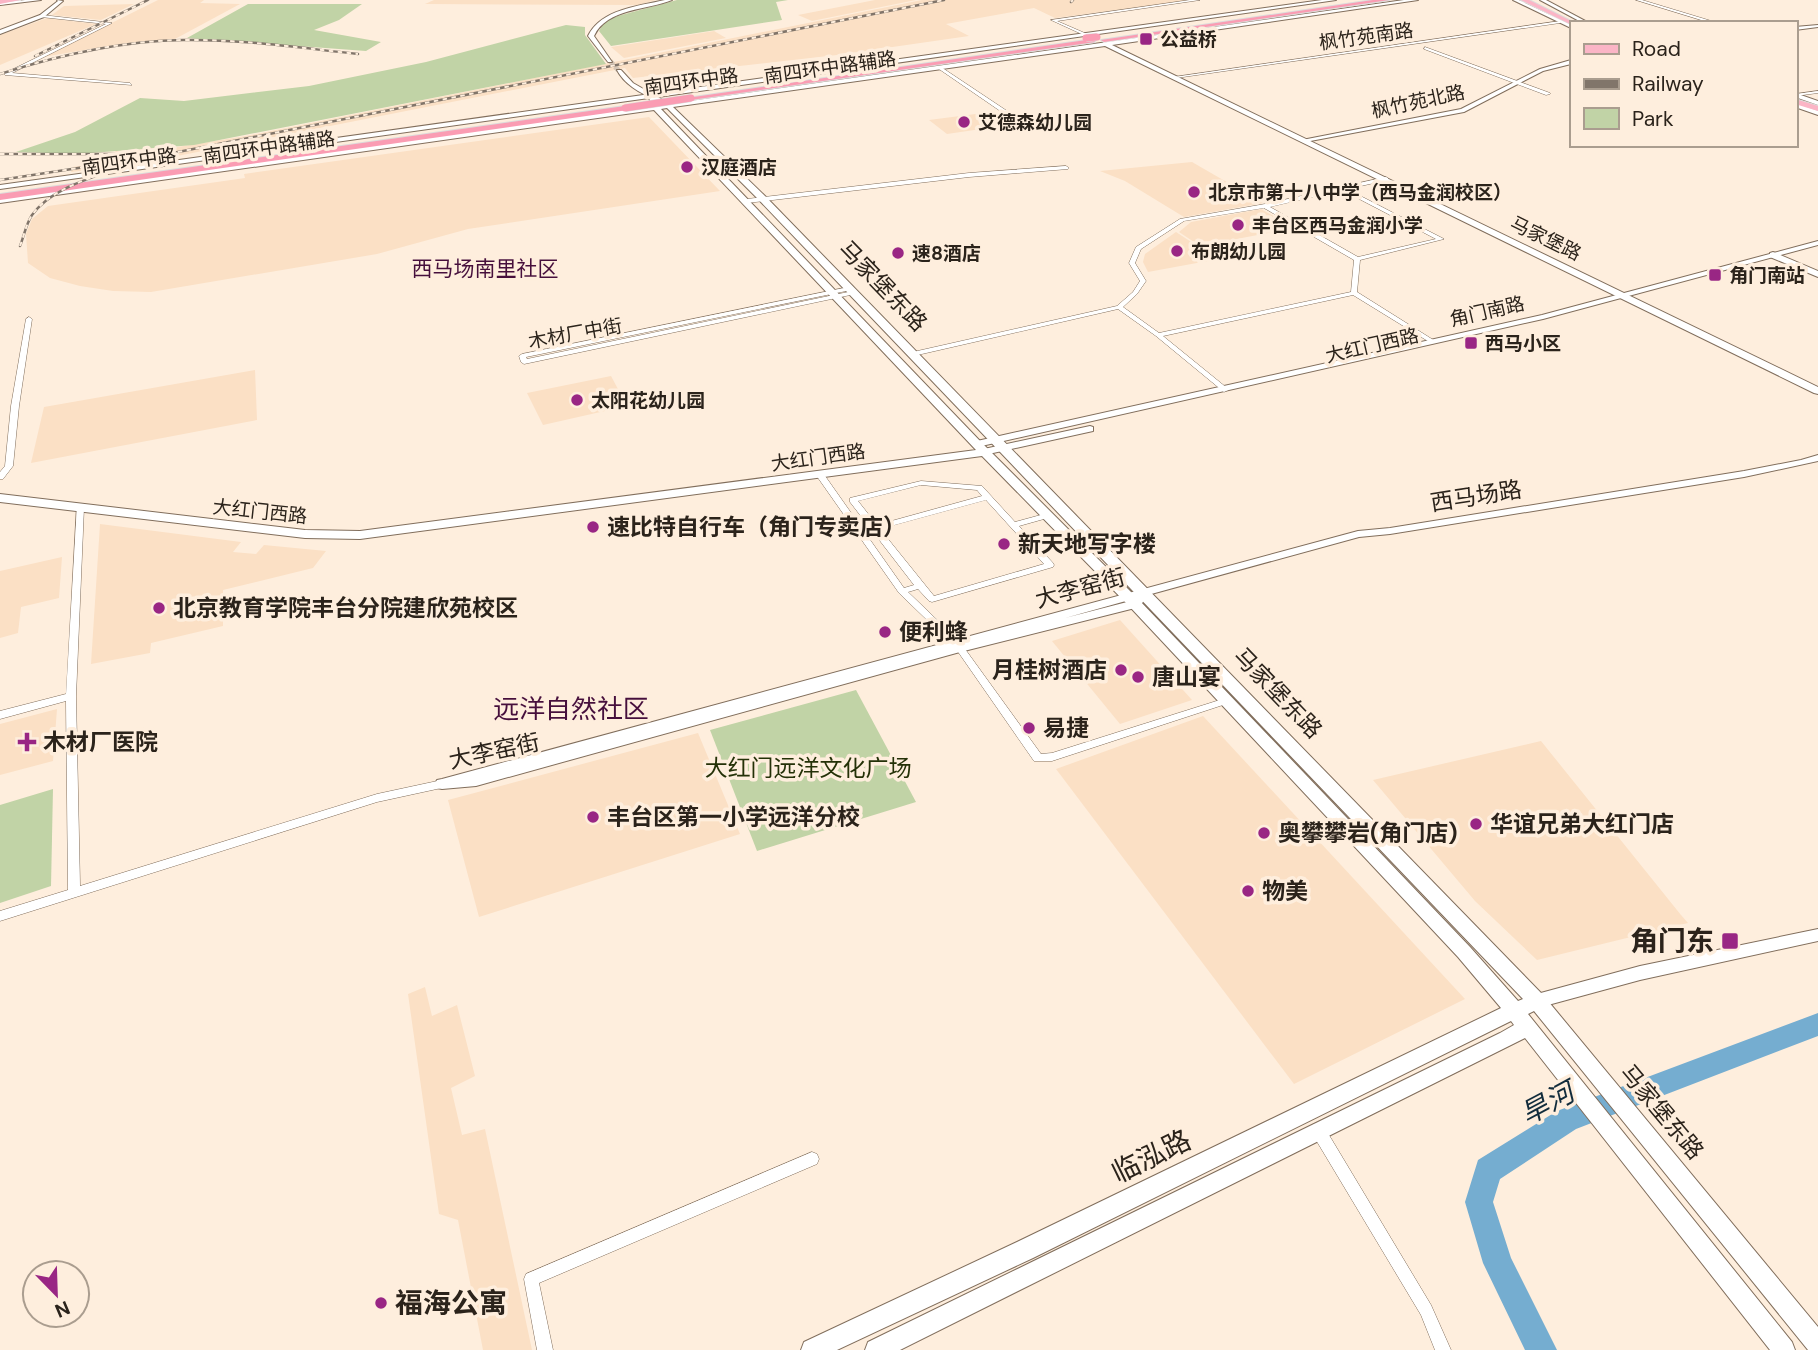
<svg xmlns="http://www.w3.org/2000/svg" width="1818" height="1350" font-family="'DM Sans','Noto Sans SC',sans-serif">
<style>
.built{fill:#fbe0c5}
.green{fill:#c1d3a6}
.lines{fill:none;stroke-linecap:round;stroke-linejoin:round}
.river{fill:#75add0;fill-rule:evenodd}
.tertiary-tunnel{stroke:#d4c5b6;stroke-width:5;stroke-dasharray:5 2.5;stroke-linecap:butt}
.minor-casing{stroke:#816e5c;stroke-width:1}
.tertiary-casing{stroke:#816e5c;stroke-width:2}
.secondary-casing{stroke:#816e5c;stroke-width:2}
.primary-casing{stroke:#dddcdb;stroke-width:2}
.trunk-casing{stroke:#dddcdb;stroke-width:2}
.minor{fill:#fff;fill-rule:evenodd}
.tertiary{fill:#fff;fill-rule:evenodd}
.secondary{fill:#fff;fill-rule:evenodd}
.primary{fill:#fbb5c6;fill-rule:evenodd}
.trunk{fill:#fa9cb3;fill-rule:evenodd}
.rail-casing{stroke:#81756a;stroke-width:2.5}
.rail{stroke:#feeedd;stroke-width:2;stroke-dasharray:4.5;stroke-linecap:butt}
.trunk-bridge-casing{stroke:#dddcdb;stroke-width:8;stroke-linecap:butt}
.trunk-bridge{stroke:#fa9cb3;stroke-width:7}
.poi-dot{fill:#992684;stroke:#feeedd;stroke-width:2.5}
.labels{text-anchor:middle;stroke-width:7;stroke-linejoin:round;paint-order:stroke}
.far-street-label{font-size:19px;fill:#2b231b;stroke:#feeedd}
.far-poi-label{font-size:19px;font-weight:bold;fill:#2b231b;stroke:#feeedd;text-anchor:start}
.far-quarter-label{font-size:21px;fill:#460f3c;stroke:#feeedd}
.street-label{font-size:23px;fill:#2b231b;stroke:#feeedd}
.poi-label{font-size:23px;font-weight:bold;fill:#2b231b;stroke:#feeedd;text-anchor:start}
.park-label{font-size:23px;fill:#243107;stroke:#feeedd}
.quarter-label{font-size:26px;fill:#460f3c;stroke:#feeedd}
.near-poi-label{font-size:28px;font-weight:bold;fill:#2b231b;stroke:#feeedd;text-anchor:end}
.near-water-label{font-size:28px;font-style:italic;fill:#122c3c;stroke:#feeedd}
.near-street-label{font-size:28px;fill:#2b231b;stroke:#feeedd}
</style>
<rect width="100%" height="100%" fill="#feeedd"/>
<g class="built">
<polygon points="158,0 204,0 200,3 240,4 175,39 102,47 43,57"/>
<polygon points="434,0 656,0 638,5 425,4"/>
<polygon points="875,0 916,0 812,21 798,15"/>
<polygon points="922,0 1195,0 1055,18 1034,8 946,24 969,36 837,55 633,78 625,68 167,158 171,160 71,172 73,167 149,154 110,156 116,151 171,148 246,136"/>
<polygon points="134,4 101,20 52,15 64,6"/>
<polygon points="47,18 96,24 0,65 0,35"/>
<polygon points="714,31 726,38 624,58 611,47"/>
<polygon points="983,113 1002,126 947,134 929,120"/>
<polygon points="649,117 720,191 468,229 377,254 151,292 113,291 80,286 50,278 28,263 26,234 32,219 48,206 245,178 244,174"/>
<polygon points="1192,162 1263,203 1184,217 1125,181 1100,171"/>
<polygon points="1261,209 1295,228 1200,246 1179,232 1191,222"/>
<polygon points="1176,232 1214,257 1213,260 1148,272 1143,262 1145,254"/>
<polygon points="255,370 257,420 31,463 44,407"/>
<polygon points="611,376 627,406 543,425 527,393"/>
<polygon points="100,524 241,542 233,552 256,554 264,545 326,551 313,568 223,590 223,626 151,643 150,653 91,664"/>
<polygon points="62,557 59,598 21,607 18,633 0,638 0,571"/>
<polygon points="1120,620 1192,700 1120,724 1052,641"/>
<polygon points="57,709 53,761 0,775 0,724"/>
<polygon points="1203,716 1465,999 1294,1084 1056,769"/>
<polygon points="698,733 740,834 479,917 448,800"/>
<polygon points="1541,741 1681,915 1688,923 1537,960 1475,901 1373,780"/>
<polygon points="425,987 432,1016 457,1005 475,1076 451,1088 462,1135 485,1129 532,1350 483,1350 458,1220 439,1214 408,994"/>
</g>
<g class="green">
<polygon points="677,0 788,0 776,2 782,20 611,46 599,31 605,21 614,17"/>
<polygon points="248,4 362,4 339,20 314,30 381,42 366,51 187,38"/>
<polygon points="566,25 585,27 585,35 606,64 194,145 78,154 16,152 75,132 140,98 184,101 309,86 426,62"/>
<polygon points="856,690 916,802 757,851 710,730"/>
<polygon points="53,789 51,886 0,903 0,805"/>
</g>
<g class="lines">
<polygon class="river" points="1818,1013 1818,1036 1576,1129 1500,1179 1493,1202 1511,1258 1557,1350 1525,1350 1483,1263 1465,1202 1478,1160 1557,1111"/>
<polyline class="tertiary-tunnel" points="610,61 619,71"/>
<defs>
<g id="minor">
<polygon points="1190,0 1200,0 1057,21 1087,34 1086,36 1051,20"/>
<polygon points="1636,0 1642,0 1718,23 1711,23"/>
<polygon points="42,15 112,23 12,73 130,83 132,85 5,75 5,73 106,24 41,17"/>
<polygon points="1561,21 1560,23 1176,78 1174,77"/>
<polygon points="1425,47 1550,93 1550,94 1546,95 1424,49"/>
<polygon points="941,67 1013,115 1013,117 1009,117 939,69"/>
<polygon points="1818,91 1818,93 1795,96 1796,94"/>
<polygon points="1066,166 1069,168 1068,169 969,177 747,203 744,201 747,199 969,173"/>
<path d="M1386,177L1388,178V180L1347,189L1444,239L1360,260L1357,292L1435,341V343H1431L1353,295L1163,336L1227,388L1228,390L1224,392L1156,336L1118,309L913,356L910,354L913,352L1117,306L1133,292L1140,281L1129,263L1136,247L1180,219L1265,204ZM1342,190L1436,239L1358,257L1270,207ZM1264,208L1354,260L1351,292L1159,333L1123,307L1137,294L1146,281L1135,263L1141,249L1184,221Z"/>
<polygon points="849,287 852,289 851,290 526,357 527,359 853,291 855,292 855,294 524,364 521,362 519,356 522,354"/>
<polygon points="29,317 32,319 19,406 13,466 3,479 0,479 0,472 5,466 11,406 26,319"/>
<path d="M817,473H823L904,588L914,585L850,502V498L921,481L982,486L1015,522L1048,513H1051V517L1019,526L1053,563L1054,565L1053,567L932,602L929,601L918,589L908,592L960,642L1041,754L1052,753L1226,698L1231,701L1229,703L1052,761H1034L954,646L899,593L816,475ZM921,485L977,490L982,496L877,525L858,501ZM986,500L1044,564L934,596L880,529Z"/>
<polygon points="77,505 80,505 84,507 76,696 80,886 377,794 442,780 446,781 447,784 446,787 377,802 0,921 0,911 68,890 66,701 0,719 0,711 66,694"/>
<polygon points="1318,1123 1323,1125 1431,1305 1451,1350 1435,1350 1421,1315 1313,1135 1311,1130 1313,1125"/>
<polygon points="812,1152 817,1154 819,1159 817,1164 539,1283 553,1350 537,1350 524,1279 526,1274"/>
</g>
<g id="tertiary">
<polygon points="25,0 41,0 0,5 0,3"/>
<polygon points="57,0 63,1 44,17 0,34 0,30 40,15 58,1"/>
<path d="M665,0H672C648,10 607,8 594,36L612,62H608L588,36C601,9 639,6 665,0Z"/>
<polygon points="1513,0 1519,0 1571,25 1571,28"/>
<polygon points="1540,0 1546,0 1589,23 1583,23"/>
<polygon points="1818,25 1818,27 1795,30 1795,27"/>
<polygon points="1571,60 1571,64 1543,71 1464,112 1305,142 1302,140 1461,109 1540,69"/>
<path d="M617,70H621L633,83L654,95V97C640,95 623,82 617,70Z"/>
<polygon points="1795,93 1818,101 1818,105 1795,97"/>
<polygon points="1795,103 1818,111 1818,115 1795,107"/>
<polygon points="1818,241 1818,245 1543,319 977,447 972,444 977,441 1542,315"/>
<polygon points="1090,426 1093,427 1093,431 984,455 979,452 984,449"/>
<path d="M1818,455V461L1744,477L1390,534L1359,537L1144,596L1146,598L1139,607L960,652L476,786L442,789L437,788L435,784L437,780L442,779L1358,531L1390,528L1744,471L1801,460ZM1133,599L1131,601L1065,618Z"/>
<polygon points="1818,929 1818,941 1640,980 1537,1008 1531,1006 1529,1001 1531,996 1537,994 1640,966"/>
</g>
<g id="secondary">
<path d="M1322,0H1336L658,97L669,104L1404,0H1418L1112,45L1818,387V394L1814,393L1105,46L673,107L765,196L1543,995L1818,1327V1350H1808L1534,1011L1528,1014L1792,1342L1795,1350H1770L1525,1038L900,1350H865L868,1342L1500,1033L1514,1025L1511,1021L1033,1258L837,1350H801L804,1342L1017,1242L1501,1008L1458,957L1130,607L982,456L360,539L305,538L0,502V494L305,530L360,531L976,450L654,110L0,203V199L652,106L649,98L0,189V185ZM667,108L759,200L1523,999L1518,1001L1470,947L1140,601L981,442L661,109Z"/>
<polygon points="1773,252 1818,271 1818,277 1770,257 1770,253"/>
</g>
<g id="primary">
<polygon points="0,0 20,0 0,4"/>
<polygon points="1521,0 1529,0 1575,23 1570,24"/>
<polygon points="1795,99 1818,106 1818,111 1795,104"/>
</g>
<g id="trunk">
<polygon points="1373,0 1389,0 1104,42 1101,40"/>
<polygon points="1093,39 1095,42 691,100 687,98"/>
<polygon points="625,106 628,110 0,200 0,194"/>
</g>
</defs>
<use href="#minor" class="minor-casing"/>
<use href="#tertiary" class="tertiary-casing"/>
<use href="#secondary" class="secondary-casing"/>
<use href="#primary" class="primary-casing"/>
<use href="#trunk" class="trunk-casing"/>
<use href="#minor" class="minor"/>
<use href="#tertiary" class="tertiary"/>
<use href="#secondary" class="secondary"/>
<use href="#primary" class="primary"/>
<use href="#trunk" class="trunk"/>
<defs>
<g id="rail">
<polyline points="1071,2 1073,0"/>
<polyline points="35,56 148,0"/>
<path d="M0,74C59,55 120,41 183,40C241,39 300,48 358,54"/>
<polyline points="0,154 122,154"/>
<polyline points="0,180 163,155 944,0"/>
<path d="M20,246C24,236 26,224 32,215C50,190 85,180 113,170"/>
</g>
</defs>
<use href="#rail" class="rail-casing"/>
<use href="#rail" class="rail"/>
<defs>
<g id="trunk-bridge">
<polyline points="1086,38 1097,37"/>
<polyline points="625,108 691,98"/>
</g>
</defs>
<use href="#trunk-bridge" class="trunk-bridge-casing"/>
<use href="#trunk-bridge" class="trunk-bridge"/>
</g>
<g class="poi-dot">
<rect x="1139" y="32" width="14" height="14" rx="3.5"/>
<circle cx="964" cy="122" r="7"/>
<circle cx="687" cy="167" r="7"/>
<circle cx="1194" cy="192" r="7"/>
<circle cx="1238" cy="225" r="7"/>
<circle cx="1177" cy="251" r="7"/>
<circle cx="898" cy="253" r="7"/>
<rect x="1708" y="268" width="14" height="14" rx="3.5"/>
<rect x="1464" y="336" width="14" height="14" rx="3.5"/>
<circle cx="577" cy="400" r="7"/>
<circle cx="593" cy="527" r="7"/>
<circle cx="1004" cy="544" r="7"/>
<circle cx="159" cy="608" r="7"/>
<circle cx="885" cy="632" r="7"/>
<circle cx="1121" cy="670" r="7"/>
<circle cx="1138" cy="677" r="7"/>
<circle cx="1029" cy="728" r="7"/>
<path d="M23.5 731.5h7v7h7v7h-7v7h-7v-7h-7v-7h7z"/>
<circle cx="593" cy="817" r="7"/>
<circle cx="1476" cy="824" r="7"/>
<circle cx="1264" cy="833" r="7"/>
<circle cx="1248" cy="891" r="7"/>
<rect x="1721" y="932" width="18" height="18" rx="3.5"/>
<circle cx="381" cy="1303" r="7"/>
</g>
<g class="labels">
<g class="far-street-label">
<text transform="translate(1366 36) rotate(-8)" y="7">枫竹苑南路</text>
<text transform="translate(830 67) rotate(-8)" y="7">南四环中路辅路</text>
<text transform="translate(691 81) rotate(-8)" y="7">南四环中路</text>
<text transform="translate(1418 101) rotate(-12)" y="7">枫竹苑北路</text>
<text transform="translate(269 147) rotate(-8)" y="7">南四环中路辅路</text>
<text transform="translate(129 161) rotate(-8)" y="7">南四环中路</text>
<text transform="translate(1546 238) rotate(26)" y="7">马家堡路</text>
<text transform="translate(1487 311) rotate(-13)" y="7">角门南路</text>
<text transform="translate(575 333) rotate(-10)" y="7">木材厂中街</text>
<text transform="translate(1372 345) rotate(-13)" y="7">大红门西路</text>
<text transform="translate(818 457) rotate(-8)" y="7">大红门西路</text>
<text transform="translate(260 511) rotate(6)" y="7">大红门西路</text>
</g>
<g class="far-poi-label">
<text x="1160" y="46">公益桥</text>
<text x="978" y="129">艾德森幼儿园</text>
<text x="701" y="174">汉庭酒店</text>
<text x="1208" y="199">北京市第十八中学（西马金润校区）</text>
<text x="1252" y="232">丰台区西马金润小学</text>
<text x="1191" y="258">布朗幼儿园</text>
<text x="912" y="260">速8酒店</text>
<text x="1729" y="282">角门南站</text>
<text x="1485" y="350">西马小区</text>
<text x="591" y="407">太阳花幼儿园</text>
</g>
<g class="far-quarter-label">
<text x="485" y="276">西马场南里社区</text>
</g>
<g class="street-label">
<text transform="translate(883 286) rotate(46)" y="8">马家堡东路</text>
<text transform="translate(1476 496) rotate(-9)" y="8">西马场路</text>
<text transform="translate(1080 588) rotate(-15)" y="8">大李窑街</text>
<text transform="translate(1278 693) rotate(46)" y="8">马家堡东路</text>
<text transform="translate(494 751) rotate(-12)" y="8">大李窑街</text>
<text transform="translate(1662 1112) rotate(50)" y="8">马家堡东路</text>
</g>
<g class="poi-label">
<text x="607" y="535">速比特自行车（角门专卖店）</text>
<text x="1018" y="552">新天地写字楼</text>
<text x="173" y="616">北京教育学院丰台分院建欣苑校区</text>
<text x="899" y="640">便利蜂</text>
<text x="1107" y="678" text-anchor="end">月桂树酒店</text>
<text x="1152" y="685">唐山宴</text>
<text x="1043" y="736">易捷</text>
<text x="43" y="750">木材厂医院</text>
<text x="607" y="825">丰台区第一小学远洋分校</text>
<text x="1490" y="832">华谊兄弟大红门店</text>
<text x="1278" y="841">奥攀攀岩(角门店)</text>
<text x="1262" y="899">物美</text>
</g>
<g class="park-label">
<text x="808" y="776">大红门远洋文化广场</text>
</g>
<g class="quarter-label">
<text x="571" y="718">远洋自然社区</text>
</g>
<g class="near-poi-label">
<text x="1714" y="951">角门东</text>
<text x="395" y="1313" text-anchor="start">福海公寓</text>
</g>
<g class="near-water-label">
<text transform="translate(1547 1103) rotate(-28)" y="10">旱河</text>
</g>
<g class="near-street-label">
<text transform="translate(1151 1156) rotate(-26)" y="10">临泓路</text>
</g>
</g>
<rect x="1570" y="21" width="228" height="126" fill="#feeedd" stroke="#aa9d8f" stroke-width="2"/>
<rect x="1584" y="44" width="35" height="10" fill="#fbb5c6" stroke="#aa9d8f" stroke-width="2"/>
<text x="1632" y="56" font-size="21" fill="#2b231b">Road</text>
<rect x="1584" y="79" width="35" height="10" fill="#81756a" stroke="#aa9d8f" stroke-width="2"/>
<text x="1632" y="91" font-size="21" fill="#2b231b">Railway</text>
<rect x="1584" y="108" width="35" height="21" fill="#c1d3a6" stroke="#aa9d8f" stroke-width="2"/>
<text x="1632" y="126" font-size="21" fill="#2b231b">Park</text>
<g transform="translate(56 1294) rotate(157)"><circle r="33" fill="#feeedd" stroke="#aa9d8f" stroke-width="2"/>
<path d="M0-5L12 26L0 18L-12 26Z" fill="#992684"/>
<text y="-10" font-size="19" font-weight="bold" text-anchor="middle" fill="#2b231b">N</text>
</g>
</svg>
